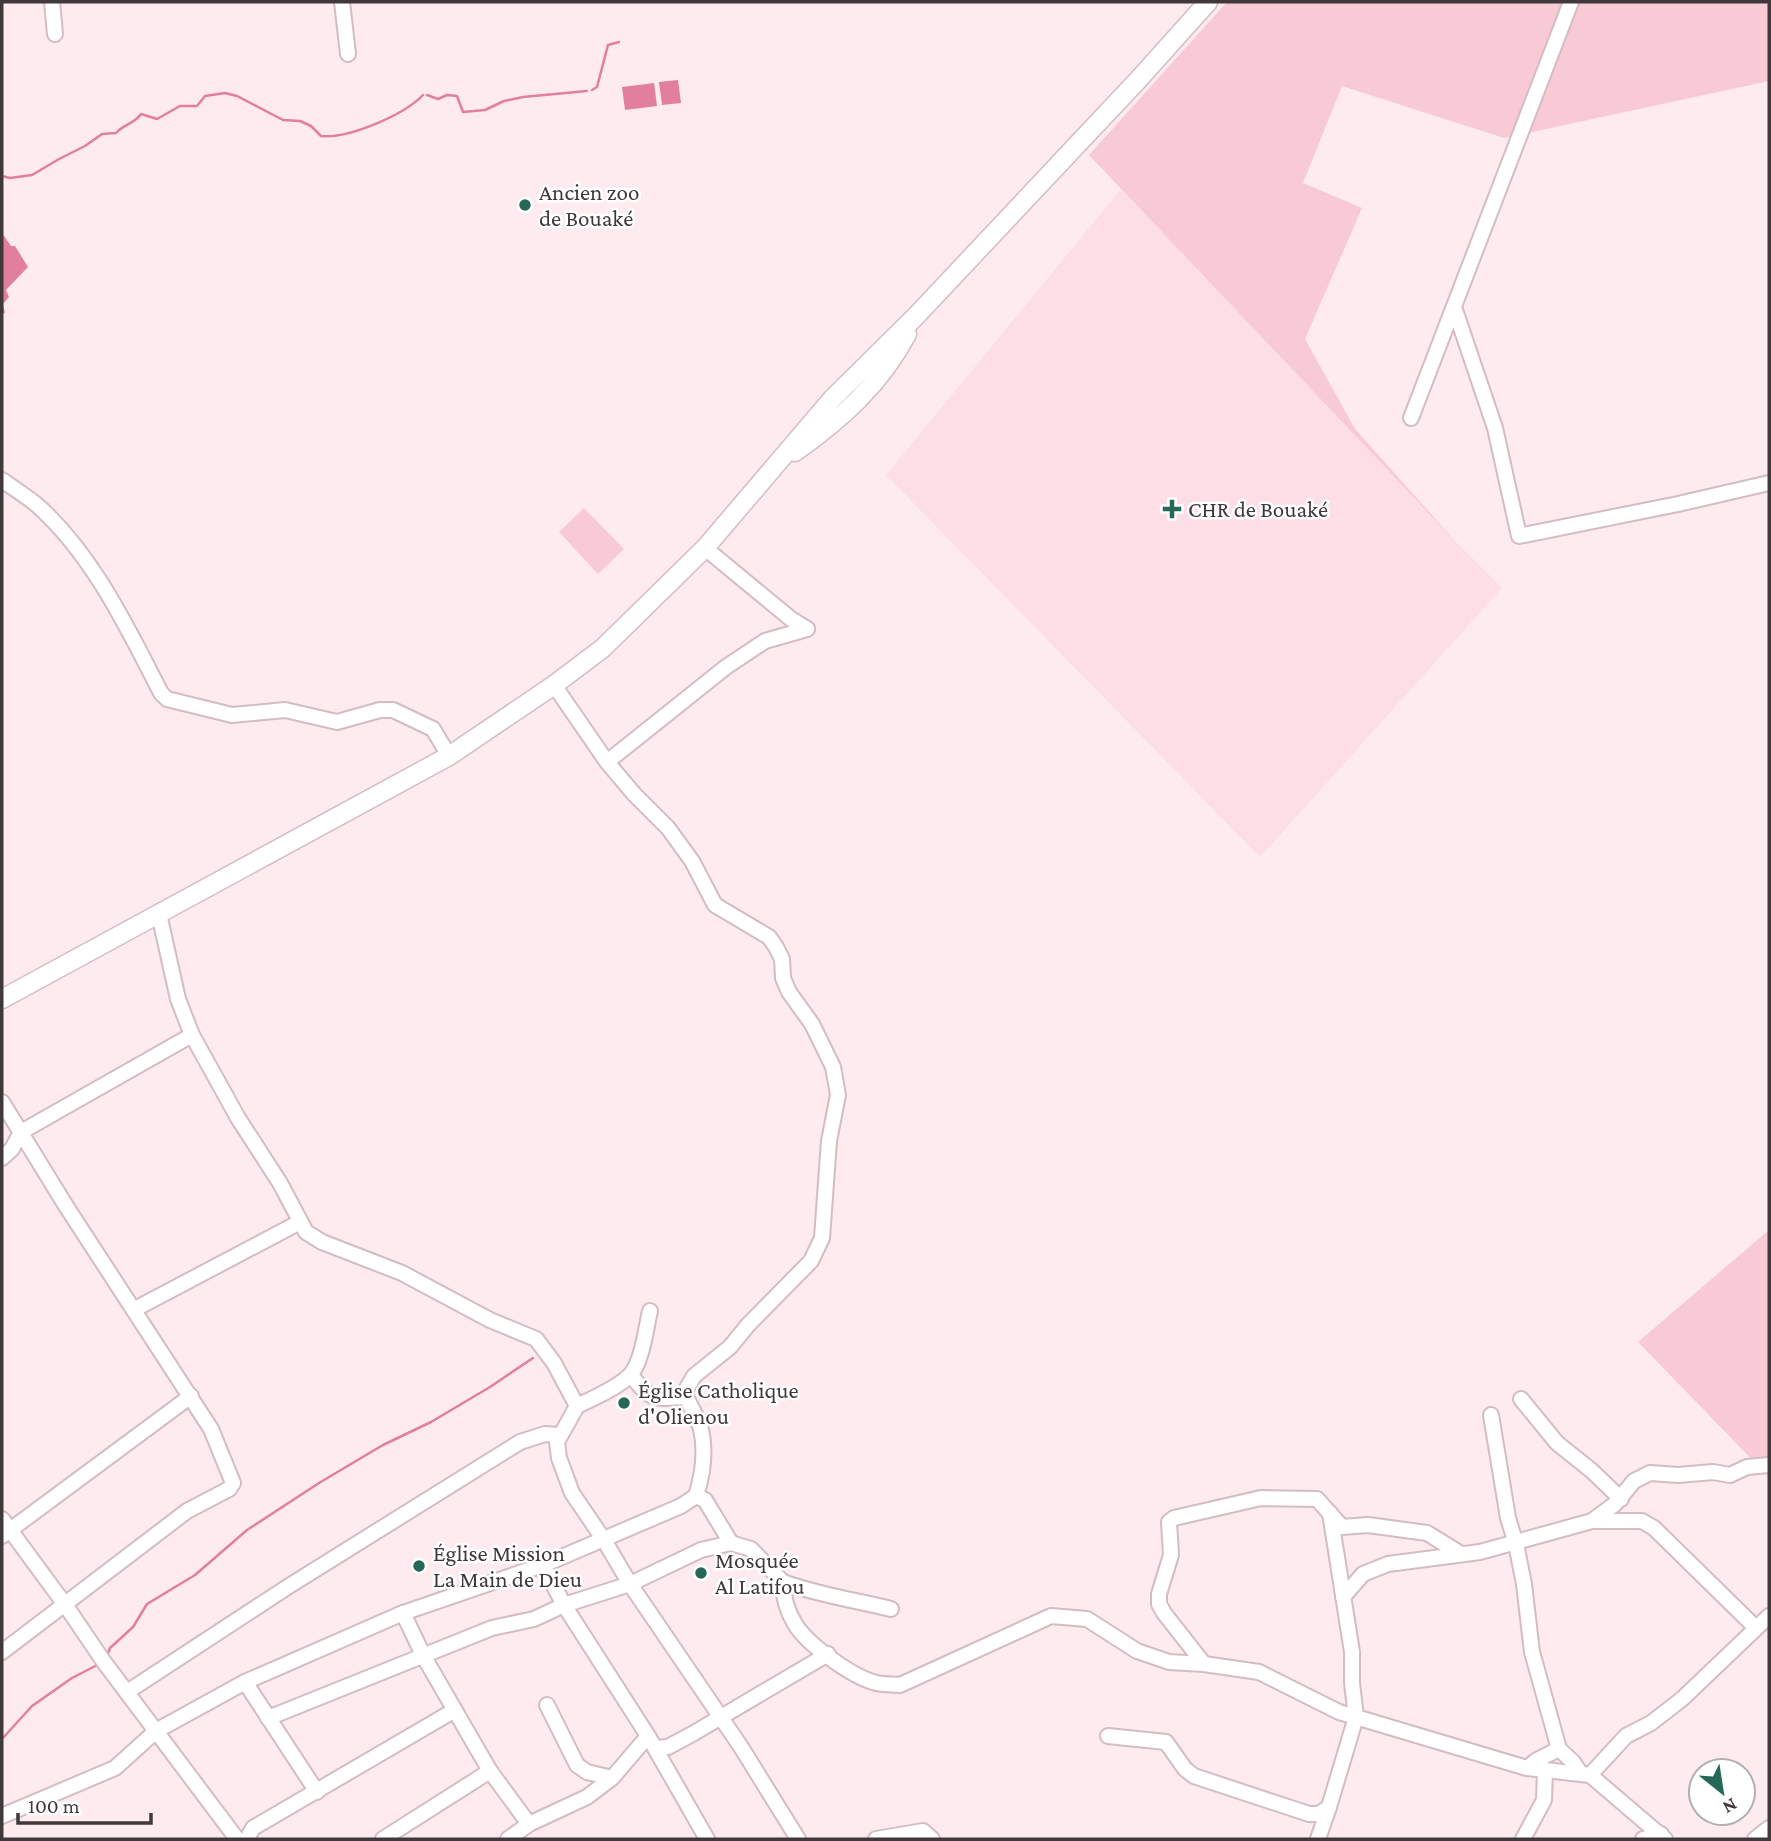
<svg xmlns="http://www.w3.org/2000/svg" width="1771" height="1841" font-family="'Crimson Pro',serif">
<style>
.built{fill:#fddee6}
.green{fill:#f7cad5}
.water{fill:#e27f9c}
.lines{fill:none;stroke-linecap:round;stroke-linejoin:round}
.stream{stroke:#e27f9c;stroke-width:2.5}
.minor-casing{stroke:#d3bdc2;stroke-width:18}
.major-casing{stroke:#d3bdc2;stroke-width:21}
.minor{stroke:#fff;stroke-width:14}
.major{stroke:#fff;stroke-width:18}
.poi-dot{fill:#256858;stroke:#fff;stroke-width:2.5}
.labels{text-anchor:middle;stroke-width:5;stroke-linejoin:round;paint-order:stroke}
.poi-label{font-size:23px;fill:#40383a;stroke:#fff;text-anchor:start}
</style>
<rect width="100%" height="100%" fill="#fdebef"/>
<polygon class="built" points="1121,189 1457,543 1502,588 1260,857 886,475"/>
<g class="green">
<polygon points="1227,2 1769,2 1769,81 1504,138 1342,86 1303,183 1362,208 1305,339 1355,429 1457,543 1089,155"/>
<polygon points="584,508 624,549 598,574 559,532"/>
<polygon points="1769,1230 1769,1477 1638,1342"/>
</g>
<g class="water">
<polygon points="678,80 681,103 662,105 659,82"/>
<polygon points="654,83 657,106 625,110 622,87"/>
<polygon points="2,233 11,246 15,246 28,267 6,290 9,297 3,304 5,313 2,314"/>
</g>
<g class="lines">
<g class="stream">
<polyline points="592,90 597,87 608,45 619,42"/>
<polyline points="427,95 438,99 447,95 457,96 463,112 485,110 504,101 523,97 587,91"/>
<path d="M2,176L10,178L32,175L59,159L85,146L102,134L116,133C124,124 134,124 141,114L157,119L180,106H197L205,96L225,93L237,96L283,120L300,121L311,126L321,136C348,139 404,115 423,95"/>
<polyline points="107,1656 110,1648 133,1627 147,1604 195,1575 247,1530 319,1483 383,1445 431,1422 490,1387 533,1358"/>
<polyline points="2,1739 32,1706 72,1678 101,1663"/>
</g>
<defs>
<g id="minor">
<polyline points="52,2 55,34"/>
<polyline points="342,2 348,54"/>
<polyline points="1454,307 1495,428 1519,536 1678,504 1769,483"/>
<polyline points="1411,418 1571,2"/>
<path d="M2,480C13,488 26,496 37,505C93,555 127,627 161,693L167,699L232,715L285,710L337,722L380,710H393L433,729L449,756"/>
<polyline points="705,548 791,619 807,629"/>
<polyline points="607,762 726,667 765,641 807,629"/>
<polyline points="159,914 178,999 192,1035 238,1118 280,1183 306,1232 322,1242 402,1273 490,1320 536,1339 554,1363 577,1406 557,1442 559,1458 572,1493 604,1540 630,1584 741,1747 798,1839"/>
<polyline points="2,1102 66,1206 211,1429 233,1483 229,1489 187,1511 2,1652"/>
<polyline points="2,1158 12,1149 21,1132 192,1035"/>
<polyline points="135,1309 300,1222"/>
<path d="M631,1375C651,1401 653,1399 686,1397"/>
<polyline points="1521,1399 1557,1443 1592,1471 1621,1499"/>
<path d="M577,1406C592,1399 619,1387 630,1375C642,1363 646,1328 650,1311"/>
<polyline points="1491,1415 1508,1518 1516,1544 1524,1584 1532,1652 1559,1749 1573,1762 1581,1774"/>
<polyline points="696,1496 705,1500 731,1543"/>
<polyline points="2,1519 66,1606 104,1662 237,1839"/>
<polyline points="1592,1521 1615,1504 1634,1481 1650,1473 1678,1475 1713,1472 1730,1475 1747,1467 1769,1465"/>
<polyline points="2,1536 191,1396"/>
<polyline points="543,1565 564,1605 648,1736 707,1839"/>
<path d="M783,1582C818,1595 855,1600 891,1609"/>
<polyline points="1343,1597 1363,1574 1388,1564 1480,1552 1592,1521 1642,1521 1654,1528 1755,1627"/>
<polyline points="403,1613 424,1657 490,1771 529,1824"/>
<polyline points="1204,1664 1164,1613 1159,1604 1159,1594 1171,1555 1169,1522 1174,1518 1261,1498 1317,1499 1342,1527 1368,1525 1427,1533 1461,1554"/>
<polyline points="245,1682 317,1792"/>
<polyline points="127,1692 289,1586 520,1442 545,1434 560,1435"/>
<polyline points="547,1705 577,1765 587,1772 612,1778"/>
<path d="M268,1718L492,1628L534,1619L564,1605L630,1584L701,1550L731,1543L751,1549L783,1582C783,1596 787,1611 795,1624C807,1644 850,1675 873,1682C881,1685 891,1684 900,1685L1051,1616L1087,1619L1137,1651L1169,1662L1204,1664L1259,1672L1339,1712L1527,1768L1590,1775L1665,1839"/>
<polyline points="1108,1736 1166,1742 1185,1769 1194,1776 1309,1814 1319,1814 1329,1807 1356,1717 1352,1683 1352,1652 1330,1513"/>
<polyline points="655,1748 668,1747 694,1733 828,1654"/>
<polyline points="1527,1768 1537,1760 1559,1749"/>
<polyline points="1590,1775 1626,1736 1651,1723 1682,1699 1769,1616"/>
<path d="M2,1816L115,1768L156,1731L245,1682L403,1613L543,1565L681,1506L696,1496C703,1474 706,1451 701,1429C698,1417 689,1404 684,1393L694,1376L730,1347L748,1325L811,1261L822,1238L829,1141L838,1095L833,1067L812,1024L789,992L783,978L782,959L776,947L769,937L715,905L692,861L668,828L634,794L607,762L554,685"/>
<polyline points="247,1839 253,1828 455,1710"/>
<polyline points="383,1839 490,1771"/>
<polyline points="508,1839 529,1824 587,1797 612,1778 648,1736"/>
<polyline points="876,1839 923,1831 932,1839"/>
<polyline points="1318,1839 1329,1807"/>
<polyline points="1523,1839 1544,1800 1545,1770"/>
<polyline points="1643,1839 1661,1834"/>
<polyline points="1755,1839 1769,1828"/>
</g>
<g id="major">
<path d="M795,452C840,420 880,385 907,334"/>
<polyline points="2,999 449,756 554,685 603,648 705,548 832,399 916,316 1138,80 1208,2"/>
</g>
</defs>
<use href="#minor" class="minor-casing"/>
<use href="#major" class="major-casing"/>
<use href="#minor" class="minor"/>
<use href="#major" class="major"/>
</g>
<g class="poi-dot">
<circle cx="525" cy="205" r="7"/>
<path d="M1168.5 498.5h7v7h7v7h-7v7h-7v-7h-7v-7h7z"/>
<circle cx="624" cy="1403" r="7"/>
<circle cx="419" cy="1566" r="7"/>
<circle cx="701" cy="1573" r="7"/>
</g>
<g class="labels">
<g class="poi-label">
<text x="539" y="200">Ancien zoo<tspan x="539" dy="26">de Bouaké</tspan></text>
<text x="1188" y="517">CHR de Bouaké</text>
<text x="638" y="1398">Église Catholique<tspan x="638" dy="26">d'Olienou</tspan></text>
<text x="433" y="1561">Église Mission<tspan x="433" dy="26">La Main de Dieu</tspan></text>
<text x="715" y="1568">Mosquée<tspan x="715" dy="26">Al Latifou</tspan></text>
</g>
</g>
<rect width="1771" height="1841" fill="none" stroke="#40383a" stroke-width="7"/>
<g transform="translate(1722 1792) rotate(150)"><circle r="33" fill="#ffffff" stroke="#b3afb0" stroke-width="2"/>
<path d="M0-5L12 26L0 18L-12 26Z" fill="#256858"/>
<text y="-10" font-size="19" font-weight="bold" text-anchor="middle" fill="#40383a">N</text>
</g>
<path d="M18 1813v10h133v-10" fill="none" stroke="#40383a" stroke-width="3.5"/>
<text x="28" y="1813" font-size="21" fill="#40383a" stroke="#ffffff" stroke-width="5" paint-order="stroke">100 m</text>
</svg>
